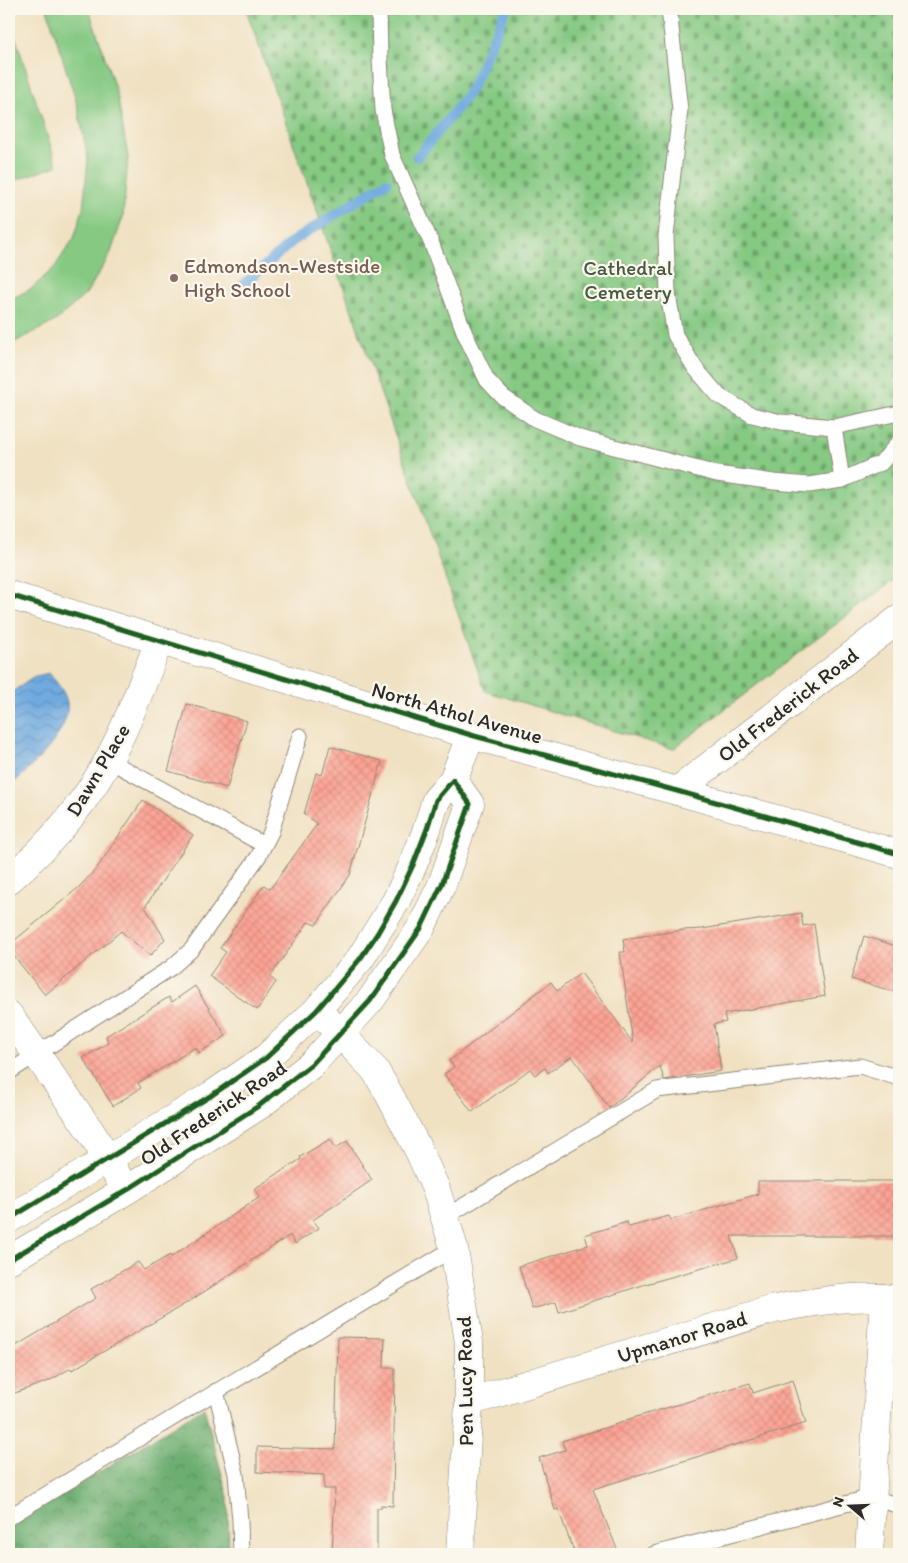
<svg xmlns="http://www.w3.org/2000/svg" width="908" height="1563" font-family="Itim,sans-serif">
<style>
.grass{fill:#85c982;stroke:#587a56}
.forest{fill:url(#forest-crowns);stroke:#4c6c4e}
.cemetery{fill:url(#cemetery-stones);stroke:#587a56}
.water{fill:url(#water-waves);stroke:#4d6a85}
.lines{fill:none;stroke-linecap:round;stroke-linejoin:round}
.stream{stroke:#6faadf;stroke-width:10}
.building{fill:url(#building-cross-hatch)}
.service-casing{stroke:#8e8676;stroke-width:17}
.minor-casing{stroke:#8e8676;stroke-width:29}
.tertiary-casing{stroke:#8e8676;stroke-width:29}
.service{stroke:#fff;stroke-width:15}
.minor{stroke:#fff;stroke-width:28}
.tertiary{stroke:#fff;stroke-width:28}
.cycleway-casing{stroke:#fbf7ec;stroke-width:8}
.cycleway{stroke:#1b5e20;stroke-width:5}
.education-dot{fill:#8d6e63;stroke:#fbf7ec;stroke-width:2}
.labels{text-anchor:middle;stroke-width:4.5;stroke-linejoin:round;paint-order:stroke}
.education-label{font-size:21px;fill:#785e54;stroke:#fbf7ec;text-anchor:start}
.park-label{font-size:21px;fill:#465a45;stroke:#fbf7ec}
.street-label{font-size:21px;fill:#2b2b2b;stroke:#fbf7ec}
</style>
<defs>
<pattern id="forest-crowns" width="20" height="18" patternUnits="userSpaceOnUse" patternTransform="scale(1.25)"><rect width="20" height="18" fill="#6cad70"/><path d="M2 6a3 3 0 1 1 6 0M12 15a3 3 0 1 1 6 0" fill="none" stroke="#598d5c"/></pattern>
<pattern id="cemetery-stones" width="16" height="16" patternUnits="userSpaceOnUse" patternTransform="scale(1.25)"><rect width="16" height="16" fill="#85c982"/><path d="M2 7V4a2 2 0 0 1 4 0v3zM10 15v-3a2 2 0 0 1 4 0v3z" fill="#6da36b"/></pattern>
<pattern id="water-waves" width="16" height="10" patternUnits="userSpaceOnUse" patternTransform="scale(1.25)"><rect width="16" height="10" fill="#6faadf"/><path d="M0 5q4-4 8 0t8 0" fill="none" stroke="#5b8bb5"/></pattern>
<pattern id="building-cross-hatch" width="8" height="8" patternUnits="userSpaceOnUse" patternTransform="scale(1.25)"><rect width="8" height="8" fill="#fca393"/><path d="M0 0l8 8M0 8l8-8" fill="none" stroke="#d88c7f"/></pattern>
</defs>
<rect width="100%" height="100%" fill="#fbf7ec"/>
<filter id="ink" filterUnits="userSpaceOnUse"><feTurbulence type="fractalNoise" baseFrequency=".02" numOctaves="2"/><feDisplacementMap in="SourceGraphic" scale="10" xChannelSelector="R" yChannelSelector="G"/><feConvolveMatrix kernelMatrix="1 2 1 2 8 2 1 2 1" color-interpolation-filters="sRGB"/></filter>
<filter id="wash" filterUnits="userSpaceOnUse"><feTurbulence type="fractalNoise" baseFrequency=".0096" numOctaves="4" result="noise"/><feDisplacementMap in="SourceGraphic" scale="20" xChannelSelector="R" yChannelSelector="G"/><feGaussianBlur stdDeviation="1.12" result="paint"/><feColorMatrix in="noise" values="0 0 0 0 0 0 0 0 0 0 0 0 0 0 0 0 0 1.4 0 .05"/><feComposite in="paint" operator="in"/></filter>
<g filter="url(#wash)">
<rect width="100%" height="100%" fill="#f0e1c2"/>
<g class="grass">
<polygon points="47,9 89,9 117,94 128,157 123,217 110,255 86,294 54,322 9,345 9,300 31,289 54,268 74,238 83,209 88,159 77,104"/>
<polygon points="9,17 57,166 9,182"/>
</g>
<polygon class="forest" points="204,1407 228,1497 229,1554 9,1554 9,1528"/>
<polygon class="cemetery" points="246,9 899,9 899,576 673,749 485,691"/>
<path class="water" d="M49,673C56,682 65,691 67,703C71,733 29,769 9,787V694L36,676Z"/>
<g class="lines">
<g class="stream">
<polyline points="417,157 452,115 471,89 506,9"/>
<polyline points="236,291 293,241 387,182"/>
</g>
</g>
<g id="blocks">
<g class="building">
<polygon points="187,704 247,721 227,788 168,771"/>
<polygon points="330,746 382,761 350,875 316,925 308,922 270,977 276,982 257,1010 209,976 226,952 220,948 264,885 270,889 317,824 304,814 316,773 322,775"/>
<polygon points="143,800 193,835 145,907 165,939 150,956 121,931 45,995 9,950 9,945 78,888 97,868"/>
<polygon points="801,913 803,926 814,924 825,996 724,1014 726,1022 714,1024 721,1071 664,1080 660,1066 609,1108 572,1056 548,1073 545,1068 535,1075 530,1069 472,1112 444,1074 454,1067 449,1061 551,982 557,991 581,973 633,1043 620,952 625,952 623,939 683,930 702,929"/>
<polygon points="864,936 899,947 899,993 851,979"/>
<polygon points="195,986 226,1036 199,1053 196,1047 138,1083 141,1088 113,1106 83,1058 108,1043 106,1036 169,997 172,1002"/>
<polygon points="330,1139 336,1148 347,1141 372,1180 313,1220 319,1228 295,1244 290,1235 190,1301 72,1370 71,1368 49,1381 9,1395 9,1350 96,1298 91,1289 138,1262 144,1270 170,1255 171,1257 260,1197 254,1189 301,1159 300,1157"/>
<polygon points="758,1181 899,1181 899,1236 731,1236 738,1258 646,1284 559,1312 556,1302 532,1309 519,1266 588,1245 585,1235 627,1222 629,1227 669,1216 671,1220 758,1194"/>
<polygon points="338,1337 385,1338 384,1368 395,1368 393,1506 381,1505 381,1508 377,1508 377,1554 332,1554 335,1489 324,1489 324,1475 257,1472 257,1447 335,1449"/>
<polygon points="793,1380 806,1423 593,1489 619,1554 575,1554 558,1509 555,1510 539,1458 565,1450 562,1441 627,1421 626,1420 750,1383 753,1393"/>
</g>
</g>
</g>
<g filter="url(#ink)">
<use href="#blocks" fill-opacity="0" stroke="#8e8676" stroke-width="1"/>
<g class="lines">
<defs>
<g id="service">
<polyline points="379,9 380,59 383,110 392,155 431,242 465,334 487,380 503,397 535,419 580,438 717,474 774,482 809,485 842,480 881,463 899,442"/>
<polyline points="669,9 680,110 666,236 668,294 675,335 695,368 719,396 752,415 781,422 834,427 899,413"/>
<polyline points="834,427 842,480"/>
<polyline points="108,760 264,845"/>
<polyline points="9,1072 172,967 192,949 258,857 271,832 300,736"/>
<polyline points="445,1217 657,1090 860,1066 899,1078"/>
<polyline points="216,1391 236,1474 240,1521 241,1554"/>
<polyline points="9,1517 454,1248"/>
<polyline points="654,1554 872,1497 899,1506"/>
</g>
<g id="minor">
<polyline points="677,791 899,619"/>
<path d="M9,880C53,842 92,796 117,743C133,710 146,675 159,641"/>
<polyline points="9,1015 91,1132 117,1175"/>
<polyline points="328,1021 375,1070 389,1094 419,1151 436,1189 454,1248 469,1342 469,1402 460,1554"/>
<polyline points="9,1219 212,1095 266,1058 316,1011 360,959 396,901 413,865 427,829 436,800 453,780 471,735"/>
<polyline points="9,1260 127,1190 260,1105 312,1064 370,1001 421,928 442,884 470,804 453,780"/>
<path d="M469,1402L774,1309C815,1302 858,1293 899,1300"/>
<polyline points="869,1554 884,1298"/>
</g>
<polyline id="tertiary" points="9,595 471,735 677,791 899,854"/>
</defs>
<use href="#service" class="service-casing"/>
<use href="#minor" class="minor-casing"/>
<use href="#tertiary" class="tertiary-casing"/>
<use href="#service" class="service"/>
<use href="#minor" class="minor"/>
<use href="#tertiary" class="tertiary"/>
<defs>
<g id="cycleway">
<polyline points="9,595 471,735 677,791 899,854"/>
<polyline points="9,1219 212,1095 266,1058 316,1011 360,959 377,934 396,901 413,865 427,829 436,800 453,780 470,804 442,884 421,928 370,1001 312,1064 260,1105 127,1190 9,1260"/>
</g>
</defs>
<use href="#cycleway" class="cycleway-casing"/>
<use href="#cycleway" class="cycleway"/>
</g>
</g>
<circle class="education-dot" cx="174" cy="278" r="5"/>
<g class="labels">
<g class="education-label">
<text x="184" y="273">Edmondson-Westside<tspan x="184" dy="24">High School</tspan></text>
</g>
<g class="park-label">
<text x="628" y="275">Cathedral<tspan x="628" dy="24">Cemetery</tspan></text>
</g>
<g class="street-label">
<text transform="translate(788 705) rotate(-38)" y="7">Old Frederick Road</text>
<text transform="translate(457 713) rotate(16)" y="7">North Athol Avenue</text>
<text transform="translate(98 770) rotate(-59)" y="7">Dawn Place</text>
<text transform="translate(213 1113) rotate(-34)" y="7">Old Frederick Road</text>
<text transform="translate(682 1337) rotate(-17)" y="7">Upmanor Road</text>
<text transform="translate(465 1381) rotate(-91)" y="7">Pen Lucy Road</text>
</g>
</g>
<rect width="908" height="1563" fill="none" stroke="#fbf7ec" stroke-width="30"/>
<g transform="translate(850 1506) rotate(289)" stroke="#fbf7ec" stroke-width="4" paint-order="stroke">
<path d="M0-4L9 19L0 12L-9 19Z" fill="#2b2b2b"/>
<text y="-8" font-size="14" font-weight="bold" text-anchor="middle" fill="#2b2b2b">N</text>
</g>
</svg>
